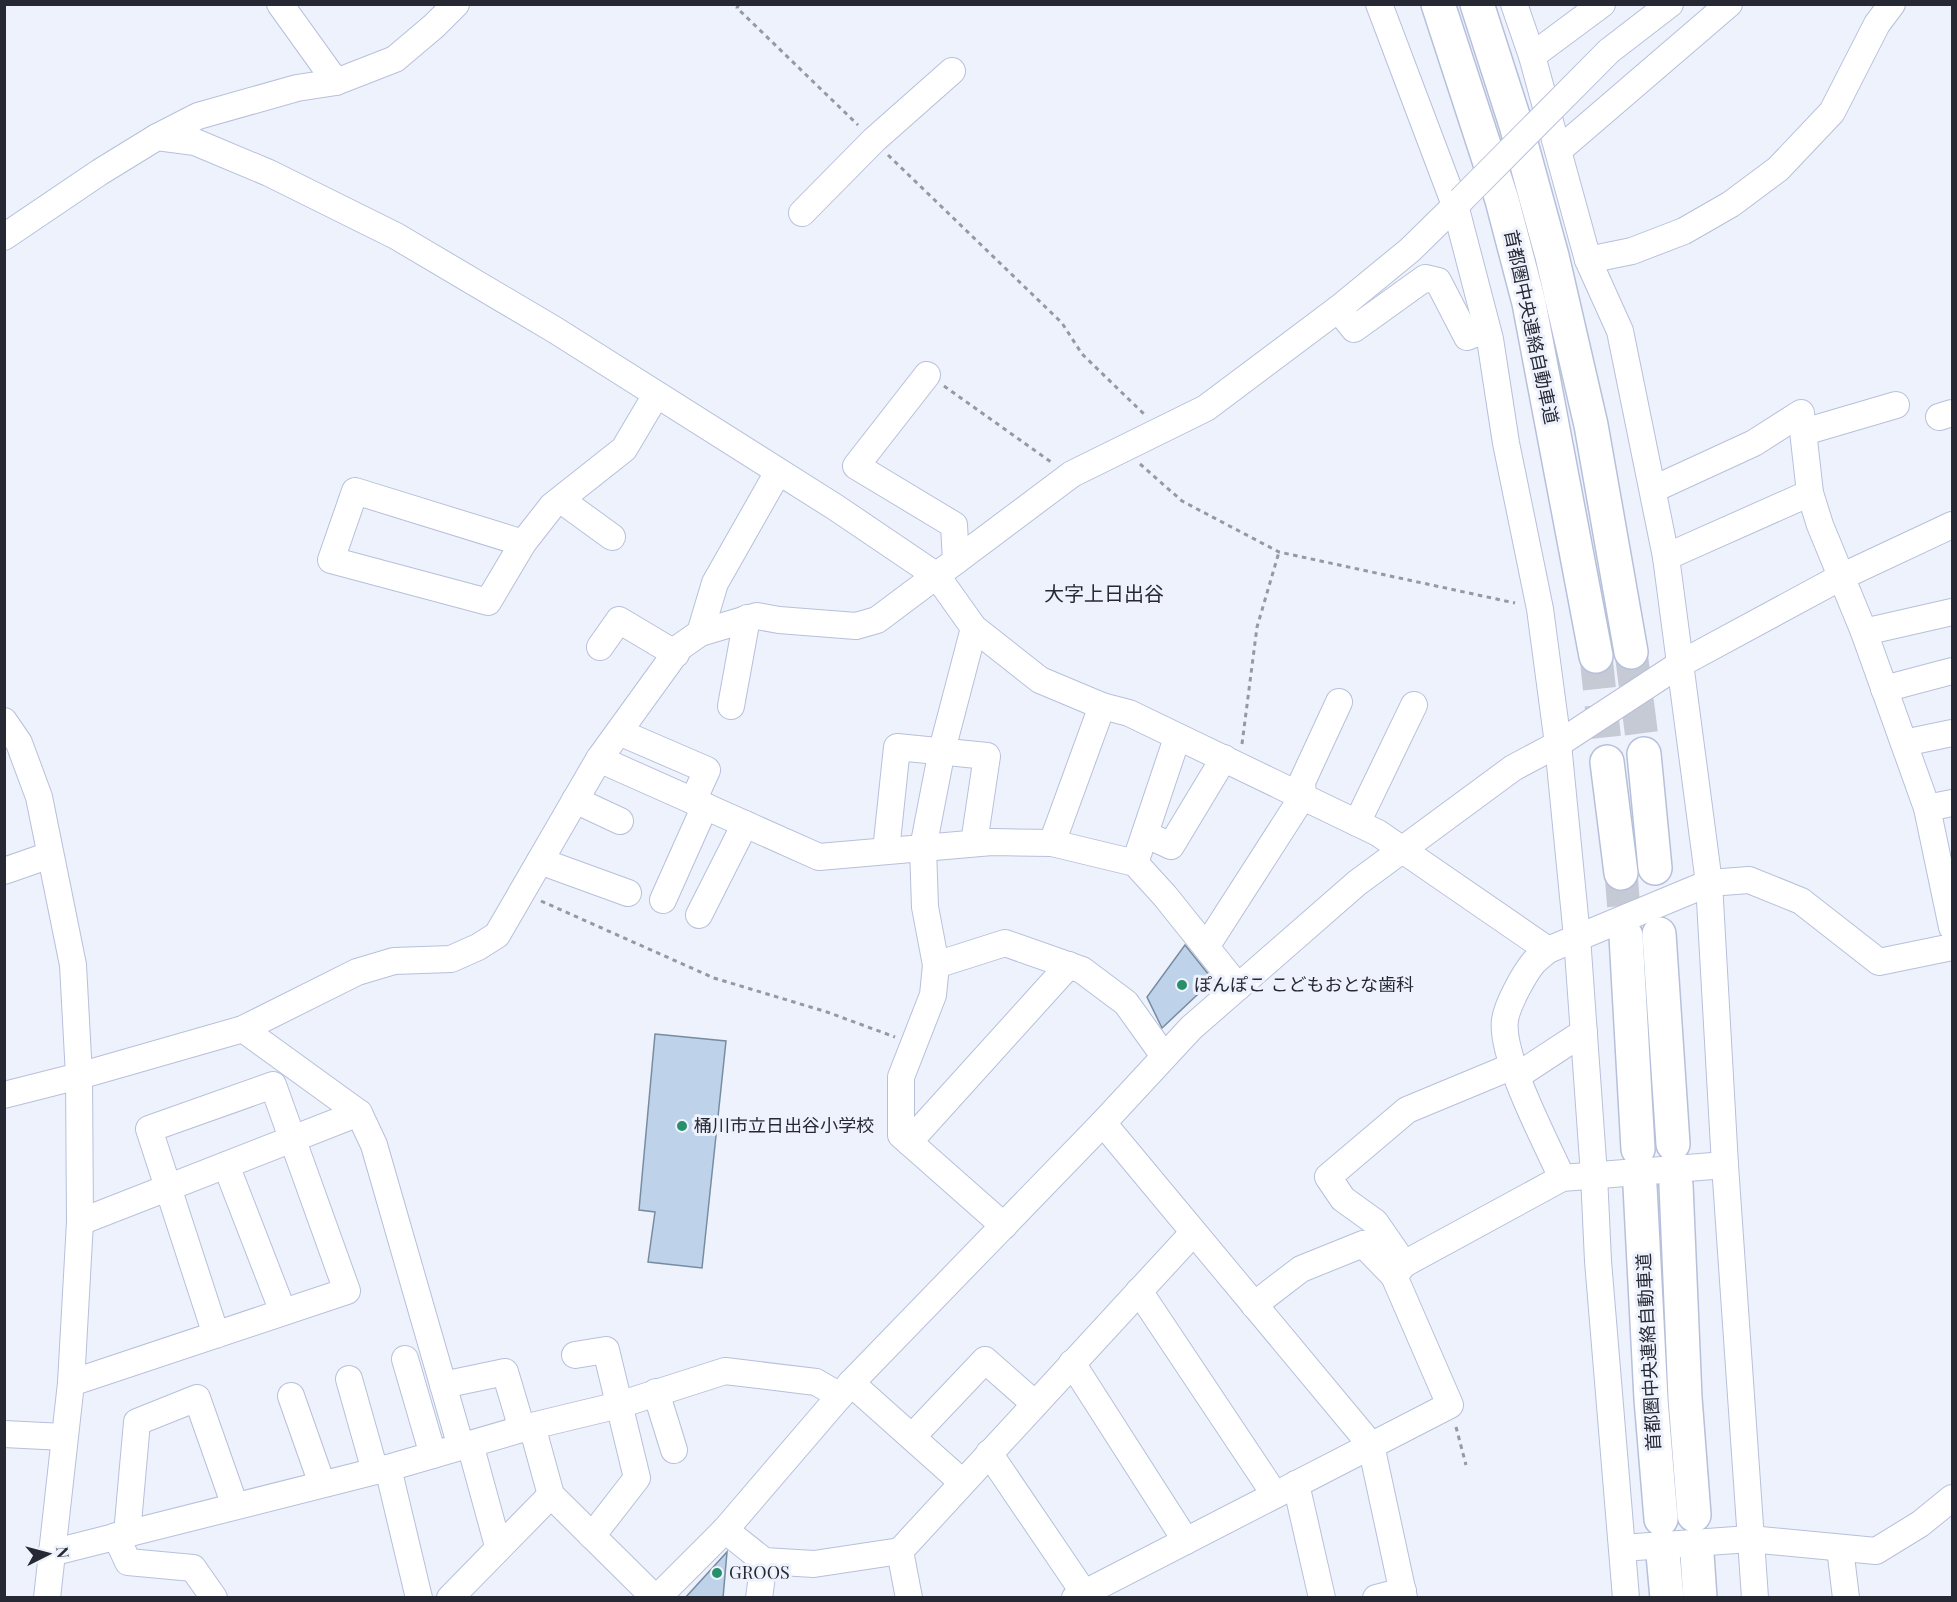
<svg xmlns="http://www.w3.org/2000/svg" width="1957" height="1602" font-family="'Playfair Display','Noto Sans JP',serif">
<style>
.building{fill:#bed3ea;stroke:#788ca1;stroke-width:1.5}
.lines{fill:none;stroke-linecap:round;stroke-linejoin:round}
.highway-tunnel{stroke:#c6cad5;stroke-width:33;stroke-dasharray:33 16;stroke-linecap:butt}
.minor-casing{stroke:#b7c0db;stroke-width:28}
.highway-casing{stroke:#b7c0db;stroke-width:36}
.path{stroke:#9599a3;stroke-width:3;stroke-dasharray:4.5 4.5;stroke-linecap:butt}
.minor{stroke:#fff;stroke-width:26}
.highway{stroke:#fff;stroke-width:33}
.minor-bridge-casing{stroke:#b7c0db;stroke-width:28;stroke-linecap:butt}
.minor-bridge{stroke:#fff;stroke-width:26}
.poi-dot{fill:#288f6b;stroke:#eef2fd;stroke-width:2}
.labels{text-anchor:middle;stroke-width:6;stroke-linejoin:round;paint-order:stroke}
.street-label{font-size:18px;fill:#262933;stroke:#eef2fd}
.poi-label{font-size:18px;fill:#262933;stroke:#eef2fd;text-anchor:start}
.neighbourhood-label{font-size:20px;fill:#262933;stroke:#eef2fd}
</style>
<rect width="100%" height="100%" fill="#eef2fd"/>
<g class="building">
<polygon points="1185,945 1213,980 1162,1028 1147,997"/>
<polygon points="655,1034 726,1041 702,1268 648,1262 655,1212 639,1210"/>
<polygon points="727,1552 723,1598 685,1598"/>
</g>
<g class="lines">
<g class="highway-tunnel">
<polyline points="1631,652 1644,754"/>
<polyline points="1596,656 1607,762"/>
<polyline points="1621,873 1626,936"/>
</g>
<defs>
<g id="minor">
<polyline points="280,4 336,82"/>
<polyline points="1379,4 1455,205 1490,339 1506,443 1540,609 1558,744 1577,937 1594,1175 1598,1261 1626,1598"/>
<polyline points="1514,4 1532,56 1588,260 1620,331 1666,557 1709,883 1725,1165 1755,1598"/>
<polyline points="1609,51 1670,4"/>
<polyline points="1532,56 1602,4"/>
<polyline points="157,137 198,116 297,88 336,82 395,59 434,26 456,4"/>
<polyline points="1559,150 1729,4"/>
<polyline points="802,213 874,140 952,71"/>
<polyline points="4,237 100,172 157,137 195,142 269,173 396,236 555,330 835,507 937,576 974,628 1040,680 1102,706 1129,713 1378,833 1548,950"/>
<polyline points="1588,260 1632,251 1684,231 1731,204 1778,169 1832,112 1877,24 1892,4"/>
<polyline points="1338,309 1354,329 1425,278 1438,281 1467,337 1487,329"/>
<polyline points="927,375 856,466 954,525 956,561"/>
<polyline points="1939,417 1952,413"/>
<polyline points="1804,432 1896,405"/>
<polyline points="1654,489 1754,443 1801,413 1810,493 1820,525 1864,632 1927,808 1952,927"/>
<polyline points="561,500 612,537"/>
<polyline points="523,543 355,491 331,560 488,602 523,543 552,506 624,449 656,395"/>
<polyline points="1666,557 1810,493"/>
<polyline points="974,628 942,750 923,848 925,907 936,965 933,995 901,1077 901,1135 1004,1226"/>
<polyline points="1864,632 1952,612"/>
<polyline points="700,633 715,583 778,472"/>
<polyline points="600,647 619,620 676,654"/>
<polyline points="1884,689 1952,671"/>
<polyline points="731,706 747,618"/>
<polyline points="4,721 19,743 39,797 73,965 79,1076 80,1222 71,1383 47,1598"/>
<polyline points="619,732 707,770 693,801"/>
<polyline points="1904,743 1952,733"/>
<polyline points="599,759 819,857 992,842 1052,843 1135,863 1165,896 1238,987"/>
<polyline points="575,800 620,821"/>
<polyline points="1927,808 1952,803"/>
<polyline points="1357,823 1414,705"/>
<polyline points="1145,834 1171,846 1224,758"/>
<polyline points="1052,843 1102,706"/>
<polyline points="886,851 897,747 987,756 974,843"/>
<polyline points="540,861 628,893"/>
<polyline points="1135,863 1177,738"/>
<polyline points="4,871 50,855"/>
<polyline points="663,900 705,806"/>
<polyline points="699,915 745,824"/>
<polyline points="1206,947 1303,796 1302,782 1339,702"/>
<polyline points="936,965 1005,943 1082,970 1126,1003 1164,1056"/>
<polyline points="243,1029 359,1113 374,1145 461,1447"/>
<polyline points="1517,1076 1584,1032"/>
<polyline points="4,1095 79,1076 243,1029 357,972 394,961 451,959 478,947 497,935 599,759 680,647 700,633 757,616 779,620 856,626 877,620 1072,474 1206,408 1338,309 1410,250 1461,200"/>
<polyline points="1103,1123 1371,1445 1404,1598"/>
<polyline points="909,1142 1069,965"/>
<polyline points="226,1165 283,1312"/>
<path d="M1562,1178C1546,1142 1500,1056 1505,1020C1507,1005 1524,974 1534,962C1538,958 1543,954 1548,950L1709,883L1749,880L1801,901L1879,962L1952,947"/>
<polyline points="80,1222 359,1113"/>
<polyline points="1404,1264 1375,1222 1343,1199 1328,1177 1407,1110 1513,1066"/>
<polyline points="1139,1291 1275,1495"/>
<polyline points="1254,1305 1301,1269 1363,1244 1394,1276"/>
<polyline points="575,1355 606,1350 637,1478 592,1536"/>
<polyline points="405,1359 433,1455"/>
<polyline points="1072,1363 1186,1541"/>
<polyline points="349,1379 375,1471"/>
<polyline points="71,1383 347,1291 273,1085 149,1129 216,1335"/>
<polyline points="851,1383 962,1482"/>
<polyline points="443,1385 505,1372 522,1429"/>
<polyline points="656,1392 674,1450"/>
<polyline points="291,1396 322,1484"/>
<polyline points="532,1426 551,1495 655,1598"/>
<polyline points="4,1434 64,1437"/>
<polyline points="912,1437 985,1360 1035,1404"/>
<polyline points="470,1444 498,1546"/>
<polyline points="989,1453 1084,1593"/>
<polyline points="388,1468 419,1598"/>
<polyline points="1296,1484 1322,1598"/>
<polyline points="725,1530 764,1561 814,1564 900,1551 1193,1233"/>
<polyline points="127,1534 137,1422 197,1398 235,1506"/>
<polyline points="116,1536 128,1562 193,1568 214,1598"/>
<polyline points="1622,1548 1750,1539 1876,1551 1920,1524 1952,1498"/>
<polyline points="1840,1548 1846,1598"/>
<polyline points="900,1551 909,1598"/>
<polyline points="51,1553 388,1468 532,1426 619,1405 725,1371 816,1382 840,1396"/>
<polyline points="450,1598 551,1495"/>
<polyline points="657,1598 725,1530 851,1383 1103,1123 1191,1028 1357,883 1513,768 1558,744 1680,664 1841,577 1952,525"/>
<polyline points="759,1598 764,1561"/>
<polyline points="1075,1598 1450,1405 1394,1276 1404,1264 1562,1178 1725,1165"/>
<polyline points="1376,1598 1403,1591"/>
</g>
<g id="highway">
<polyline points="1438,4 1502,200 1529,303 1596,656"/>
<polyline points="1477,4 1516,125 1552,256 1591,425 1631,652"/>
<polyline points="1644,754 1655,868"/>
<polyline points="1607,762 1621,873"/>
<polyline points="1659,934 1673,1144"/>
<polyline points="1626,936 1638,1149"/>
<polyline points="1676,1185 1685,1398 1694,1515"/>
<polyline points="1640,1186 1651,1399 1661,1519"/>
<polyline points="1663,1554 1667,1598"/>
<polyline points="1697,1554 1700,1598"/>
</g>
</defs>
<use href="#minor" class="minor-casing"/>
<use href="#highway" class="highway-casing"/>
<g class="path">
<polyline points="739,4 737,8 858,125"/>
<polyline points="888,155 1062,323 1082,354 1144,414"/>
<polyline points="944,386 1051,462"/>
<polyline points="1140,464 1182,501 1279,552 1515,603"/>
<polyline points="1242,744 1257,627 1279,552"/>
<polyline points="541,901 714,978 827,1012 895,1037"/>
<polyline points="1456,1427 1466,1465"/>
</g>
<use href="#minor" class="minor"/>
<use href="#highway" class="highway"/>
<defs>
<polyline id="minor-bridge" points="1461,200 1609,51"/>
</defs>
<use href="#minor-bridge" class="minor-bridge-casing"/>
<use href="#minor-bridge" class="minor-bridge"/>
</g>
<g class="poi-dot">
<circle cx="1182" cy="985" r="6"/>
<circle cx="682" cy="1126" r="6"/>
<circle cx="717" cy="1573" r="6"/>
</g>
<g class="labels">
<g class="street-label">
<text transform="translate(1531 327) rotate(78)" y="6">首都圏中央連絡自動車道</text>
<text transform="translate(1649 1352) rotate(-93)" y="6">首都圏中央連絡自動車道</text>
</g>
<g class="poi-label">
<text x="1194" y="991">ぽんぽこ こどもおとな歯科</text>
<text x="694" y="1132">桶川市立日出谷小学校</text>
<text x="729" y="1579">GROOS</text>
</g>
<g class="neighbourhood-label">
<text x="1104" y="601">大字上日出谷</text>
</g>
</g>
<rect width="1957" height="1602" fill="none" stroke="#262933" stroke-width="12"/>
<g transform="translate(48 1554) rotate(84)" stroke="#eef2fd" stroke-width="4.5" paint-order="stroke">
<path d="M0-4.5L10 22L0 15L-10 22Z" fill="#262933"/>
<text y="-9" font-size="16" font-weight="bold" text-anchor="middle" fill="#262933">N</text>
</g>
</svg>
